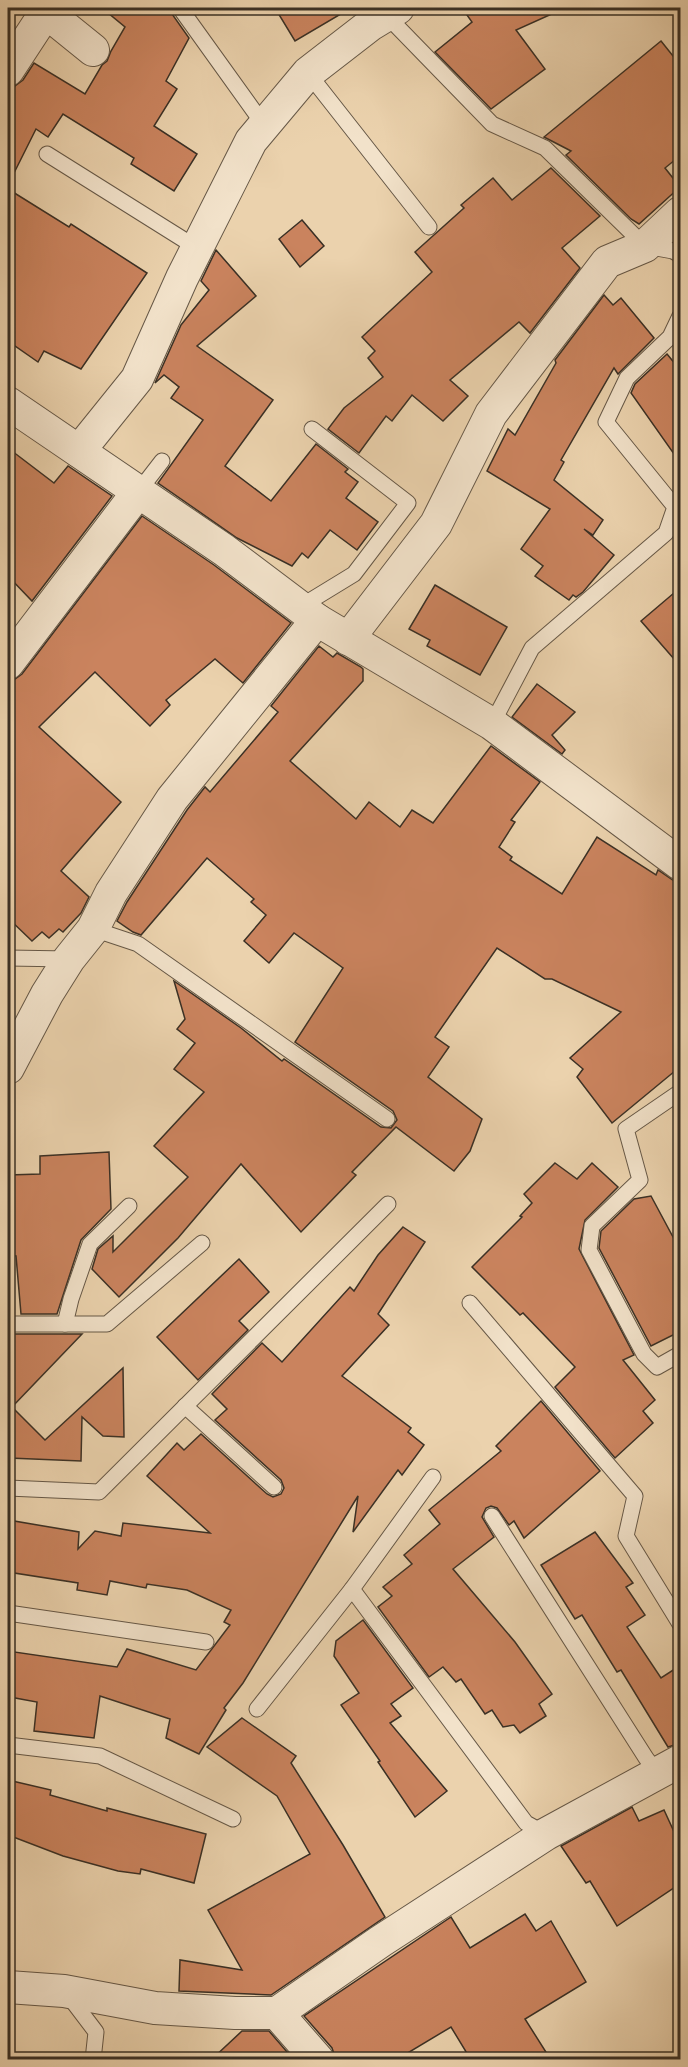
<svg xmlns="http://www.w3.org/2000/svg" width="688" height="2067" font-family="Alegreya,serif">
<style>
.building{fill:#ca835e;stroke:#3a3025;stroke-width:1.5}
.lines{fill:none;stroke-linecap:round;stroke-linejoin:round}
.lane-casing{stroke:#665847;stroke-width:17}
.street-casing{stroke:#665847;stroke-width:34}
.lane{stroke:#f2e2ca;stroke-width:15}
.street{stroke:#f2e2ca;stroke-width:32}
</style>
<rect width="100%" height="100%" fill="#ebd2ad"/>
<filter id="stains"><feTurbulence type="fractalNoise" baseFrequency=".00333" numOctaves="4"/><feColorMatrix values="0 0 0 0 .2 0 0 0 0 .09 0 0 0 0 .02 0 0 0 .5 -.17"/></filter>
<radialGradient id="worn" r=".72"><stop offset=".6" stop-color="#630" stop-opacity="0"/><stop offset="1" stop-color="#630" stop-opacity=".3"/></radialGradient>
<g class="building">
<polygon points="102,8 170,8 172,14 189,38 166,81 177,89 154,126 197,154 174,191 131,164 134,158 63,114 48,137 36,129 8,185 8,97 15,86 23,80 34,63 85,94 102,65 107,61 111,51 125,27"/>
<polygon points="275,8 351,8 295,41"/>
<polygon points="462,8 565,8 516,30 545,69 491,109 435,52 472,22"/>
<polygon points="661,41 681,66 681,155 665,168 680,187 639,224 631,219 566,155 571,151 544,137"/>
<polygon points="551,168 600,216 562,248 580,268 530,333 519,322 450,380 468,396 443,421 412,395 392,421 386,416 359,453 328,429 344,408 383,377 368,358 375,351 362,337 432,272 415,252 464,208 461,205 493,178 512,200"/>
<polygon points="8,189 69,227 71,224 147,273 81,369 44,351 38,362 8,341"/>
<polygon points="302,220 324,246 300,267 279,239"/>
<polygon points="216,250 256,296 197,346 273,400 225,466 271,501 316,444 348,469 345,472 358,482 346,498 378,522 357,550 330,530 308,558 302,553 292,566 237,538 158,483 203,420 171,398 179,387 164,375 155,383 181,325 209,290 201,281"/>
<polygon points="604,295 613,305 621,298 654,338 618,374 614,368 561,460 564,462 554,480 603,520 593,535 584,529 614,555 583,592 576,597 573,595 569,600 535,576 543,566 521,549 550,509 487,471 508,429 515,435 556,363 555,360"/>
<polygon points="667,354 681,371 681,464 631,393 635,384"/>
<polygon points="8,448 54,483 68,466 112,496 32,601 8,576"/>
<polygon points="142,516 214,565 291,623 243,683 215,659 166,700 170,705 150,726 95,672 39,727 121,802 61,871 89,897 81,913 63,932 59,929 49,938 42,932 32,941 8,918 8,681 15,679 22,674"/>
<polygon points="435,585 507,627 480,675 427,646 430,640 409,629"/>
<polygon points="681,587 681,667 641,621"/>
<polygon points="319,646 333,657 337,653 361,667 363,669 363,681 290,761 356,819 369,802 400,827 412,810 433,823 491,746 540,782 511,820 515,822 499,847 512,857 510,860 562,894 597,837 656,875 658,870 674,881 681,888 681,1066 612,1123 577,1077 583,1069 570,1058 621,1012 552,979 545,979 497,948 435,1037 449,1047 428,1077 482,1119 470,1151 454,1171 396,1127 352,1172 356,1175 301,1232 241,1164 178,1238 119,1297 92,1269 98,1249 113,1236 113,1252 188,1177 154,1146 204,1092 174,1069 195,1043 177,1029 185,1019 174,981 241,1028 282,1061 284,1059 381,1127 391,1128 397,1120 393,1111 295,1042 343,968 294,933 269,963 244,941 266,915 251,902 254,899 207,858 141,935 133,932 117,921 127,902 187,810 205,787 210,792 278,712 271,706"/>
<polygon points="537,684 575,712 552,735 565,750 562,754 512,717"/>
<polygon points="109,1152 111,1209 81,1240 57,1314 21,1314 16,1256 8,1255 8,1175 40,1174 40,1156"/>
<polygon points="555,1163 577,1179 592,1163 618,1187 585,1220 579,1249 634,1355 623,1360 655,1400 643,1411 653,1423 615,1458 555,1387 575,1367 523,1313 520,1315 472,1267 522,1217 520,1216 532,1203 524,1194"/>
<polygon points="651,1196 681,1252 681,1331 651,1346 599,1248 601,1231 634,1199"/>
<polygon points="403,1227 425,1242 378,1314 389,1325 342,1376 411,1428 408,1432 424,1445 402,1475 398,1470 353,1532 358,1496 243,1683 224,1708 226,1710 199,1754 166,1738 170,1719 100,1696 94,1738 34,1731 37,1702 10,1697 8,1651 117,1667 127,1649 196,1670 230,1625 224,1622 231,1610 187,1590 147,1584 146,1588 110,1581 107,1595 77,1590 78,1583 8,1572 8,1520 79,1532 78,1549 95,1531 121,1536 123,1523 210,1533 147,1476 177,1443 184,1450 201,1434 267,1494 273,1497 281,1494 284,1488 281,1480 215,1420 227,1409 212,1394 262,1343 282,1362 350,1287 354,1291 378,1255"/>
<polygon points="239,1259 269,1292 239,1321 248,1330 198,1380 157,1337"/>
<polygon points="8,1334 82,1334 12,1407 45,1440 123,1368 124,1437 103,1436 82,1417 81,1461 9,1458"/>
<polygon points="541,1401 600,1471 524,1538 514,1521 509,1525 497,1508 491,1506 486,1508 482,1517 494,1537 453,1569 515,1642 552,1694 539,1704 546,1716 520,1733 514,1725 503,1727 492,1710 485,1714 461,1679 456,1682 443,1667 429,1677 378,1607 392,1596 383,1587 412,1564 404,1555 440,1524 429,1510 501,1451 496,1446"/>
<polygon points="595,1532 633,1583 626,1587 645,1615 627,1627 661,1678 681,1665 681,1743 668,1747 621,1670 617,1672 582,1615 575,1619 541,1565"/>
<polygon points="363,1620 413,1688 391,1704 401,1716 390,1723 447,1791 415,1817 378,1762 380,1761 341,1705 359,1693 334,1656 336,1641"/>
<polygon points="242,1718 296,1756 291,1763 343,1845 385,1917 271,1995 179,1991 180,1960 242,1970 208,1910 310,1854 277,1796 207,1747"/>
<polygon points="8,1780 51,1790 50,1795 107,1811 107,1808 206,1834 194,1883 141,1869 140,1874 118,1871 63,1856 8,1835"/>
<polygon points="632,1807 639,1821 664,1810 681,1847 681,1883 617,1926 590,1881 586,1883 561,1846"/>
<polygon points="525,1914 536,1931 551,1921 586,1982 525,2019 551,2060 471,2060 451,2027 396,2060 336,2060 332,2048 304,2016 451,1917 470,1948"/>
<polygon points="242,2031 269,2031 294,2060 211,2060"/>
</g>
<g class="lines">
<defs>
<g id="lane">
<polyline points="180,8 264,125"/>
<polyline points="386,15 492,124 545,148 645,246 673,251 680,255"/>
<polyline points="308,73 429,227"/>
<polyline points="47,154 197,248"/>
<polyline points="138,492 162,461"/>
<polyline points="300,607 354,574 408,503 312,429"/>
<polyline points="492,724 532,648 666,533 675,507 606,422 627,378 670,337 680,316"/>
<polyline points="93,929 138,944 387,1119"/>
<polyline points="8,958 69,959"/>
<polyline points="680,1092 626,1129 640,1180 592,1226 589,1250 644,1354 657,1367 680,1354"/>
<polyline points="470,1303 635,1496 626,1536 680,1624"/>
<polyline points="8,1324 107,1324 202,1243"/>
<polyline points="65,1324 71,1299 90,1244 129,1206"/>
<polyline points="185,1406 274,1487"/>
<polyline points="433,1477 352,1589 526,1823 546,1834"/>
<polyline points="8,1488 99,1492 388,1204"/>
<polyline points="492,1516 646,1758 658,1774"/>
<polyline points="8,1613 206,1642"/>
<polyline points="257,1709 352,1589"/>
<polyline points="8,1745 100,1756 233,1819"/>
<polyline points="68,1995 96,2032 93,2060"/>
</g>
<g id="street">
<polyline points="8,70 46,12 93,50"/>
<polyline points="8,403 224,550 317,620 492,724 680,864"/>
<polyline points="79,451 137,379 182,278 251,141 308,73 370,25 398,8"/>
<polyline points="348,639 436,524 491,414 607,262 645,246 680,213"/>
<polyline points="8,663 138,492"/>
<polyline points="8,1068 47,994 69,959 93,929 111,893 172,799 317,620"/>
<polyline points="8,1987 64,1991 155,2008 235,2013 277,2013 381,1941 546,1834 680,1761"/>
<polyline points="277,2013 318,2060"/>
</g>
</defs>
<use href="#lane" class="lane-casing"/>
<use href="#street" class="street-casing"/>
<use href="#lane" class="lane"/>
<use href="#street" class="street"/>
</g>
<rect width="688" height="2067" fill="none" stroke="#ebd2ad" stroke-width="30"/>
<rect x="9" y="9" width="670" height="2049" fill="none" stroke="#3a3025" stroke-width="3"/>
<rect x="15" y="15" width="658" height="2037" fill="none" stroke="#3a3025" stroke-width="1.5"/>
<rect width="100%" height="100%" filter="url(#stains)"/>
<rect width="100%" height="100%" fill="url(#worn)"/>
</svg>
